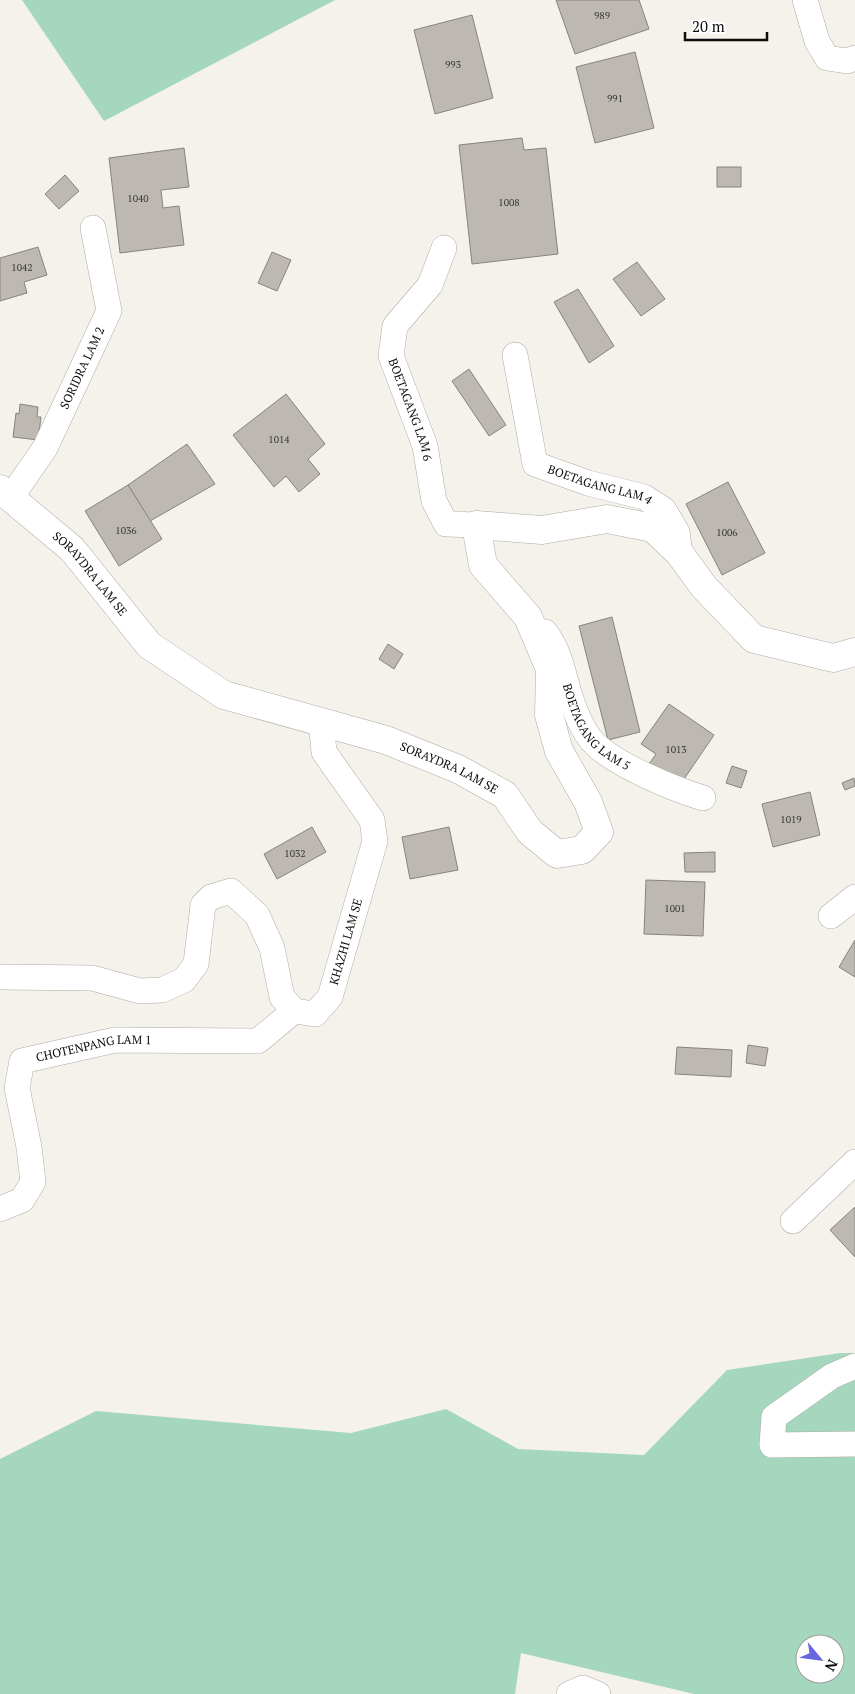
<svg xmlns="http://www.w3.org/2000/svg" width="855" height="1694" font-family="'PT Serif',serif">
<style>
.green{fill:#a4d7bd;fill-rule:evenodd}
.building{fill:#bdb9b2;stroke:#87847d}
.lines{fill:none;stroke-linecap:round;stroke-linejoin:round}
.minor-casing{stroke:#aeaba4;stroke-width:26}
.tertiary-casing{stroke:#aeaba4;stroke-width:29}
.minor{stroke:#fff;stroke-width:25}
.tertiary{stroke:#fff;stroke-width:28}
.labels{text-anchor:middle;stroke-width:4;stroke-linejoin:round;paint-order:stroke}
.number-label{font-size:10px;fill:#393734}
.street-label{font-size:12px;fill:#0d0c0a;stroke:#fff}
</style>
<rect width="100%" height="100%" fill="#f5f2eb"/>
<g class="green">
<polygon points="22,0 335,0 104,121"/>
<path d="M840,1353H855V1694H694L521,1653L515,1694H0V1459L96,1411L351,1433L446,1409L518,1449L644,1455L727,1370ZM805,1644H835V1674H805Z"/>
</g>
<g class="building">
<polygon points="556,0 639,0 649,29 575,54"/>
<polygon points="472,15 493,98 435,114 414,30"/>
<polygon points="635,52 654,128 595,143 576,67"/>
<polygon points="522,138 524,150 546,148 558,254 472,264 459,145"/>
<polygon points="184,148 189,187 161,190 163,208 179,206 184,245 120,253 109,158"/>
<rect x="717" y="167" width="24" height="20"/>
<polygon points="65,175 79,191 59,209 45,194"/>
<polygon points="38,247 47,275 24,282 27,293 0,301 0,258"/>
<polygon points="272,252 291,260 277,291 258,283"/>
<polygon points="637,262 665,299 641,316 613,279"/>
<polygon points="578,289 614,346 589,363 554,302"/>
<polygon points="469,369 506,425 489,436 452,381"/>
<polygon points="286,394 325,444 308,459 320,474 299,492 286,476 274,487 233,435"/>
<polygon points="20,404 38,407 37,417 41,417 38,440 13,437 16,413 19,414"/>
<polygon points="187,444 215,484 150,521 128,485"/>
<polygon points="728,482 765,553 722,575 686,504"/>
<polygon points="128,485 162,539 119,566 85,511"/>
<polygon points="612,617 640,732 608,740 579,626"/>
<polygon points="388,644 403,654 394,669 379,659"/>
<polygon points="669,704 714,735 680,785 649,764 656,754 641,744"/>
<polygon points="732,766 747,771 741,788 726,783"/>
<polygon points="854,778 855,786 845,790 842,783"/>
<polygon points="810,792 820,835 773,847 762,804"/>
<polygon points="312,827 326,852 277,879 264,854"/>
<polygon points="449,827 458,870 410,879 402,837"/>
<polygon points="715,852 715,872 685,872 684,853"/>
<polygon points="646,880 705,882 703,936 644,934"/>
<polygon points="855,940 855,977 839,967"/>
<polygon points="748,1045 768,1048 765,1066 746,1063"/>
<polygon points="677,1047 732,1050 731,1077 675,1074"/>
<polygon points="855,1207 855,1257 830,1230"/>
</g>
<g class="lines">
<defs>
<g id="minor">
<polyline points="805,0 817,41 827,58 847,61 855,58"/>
<path id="s1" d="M444,248L430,285L395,326L391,356L425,446L434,501L446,524L476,525"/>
<path id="s2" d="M515,355L535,464L588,483L644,497L664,510L677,532L680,554"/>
<path id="s3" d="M11,497L45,448L109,311L93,228"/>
<path id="s4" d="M545,632C561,652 563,675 571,699C576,714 583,732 594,743C615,765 674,789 703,798"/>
<polyline points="831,916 855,897"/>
<path id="s5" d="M0,977L92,978L140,991L162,990L184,980L196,964L203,905L211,897L231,891L257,915L272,948L282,997L294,1011L315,1014L330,997L375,841L372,820L324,752L321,721"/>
<path id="s6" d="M0,1209L22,1200L33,1182L29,1147L17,1088L22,1061L115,1040L258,1041L294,1011"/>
<polyline points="793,1221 855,1162"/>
<polyline points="855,1366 832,1376 774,1417 772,1445 855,1444"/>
<polyline points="569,1694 583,1688 598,1694"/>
</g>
<g id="tertiary">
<path id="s7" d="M0,489L72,549L149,645L224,695L386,740L458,769L505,795L530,832L557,854L582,850L599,832L588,802L559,751L549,715L550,669L528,617L483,565L476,525L542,530L607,519L653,528L680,554L704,587L754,639L833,658L855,652"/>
</g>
</defs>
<use href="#minor" class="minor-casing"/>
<use href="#tertiary" class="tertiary-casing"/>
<use href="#minor" class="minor"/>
<use href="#tertiary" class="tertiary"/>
</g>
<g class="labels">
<g class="number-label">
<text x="602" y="19">989</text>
<text x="453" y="68">993</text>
<text x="615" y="102">991</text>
<text x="138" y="202">1040</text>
<text x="509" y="206">1008</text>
<text x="22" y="271">1042</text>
<text x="279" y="443">1014</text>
<text x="126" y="534">1036</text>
<text x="727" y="536">1006</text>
<text x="676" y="753">1013</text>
<text x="791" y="823">1019</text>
<text x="295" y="857">1032</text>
<text x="675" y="912">1001</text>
</g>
<g class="street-label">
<text dy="4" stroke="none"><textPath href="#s3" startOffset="148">SORIDRA LAM 2</textPath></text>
<text dy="4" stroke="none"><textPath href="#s1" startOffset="181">BOETAGANG LAM 6</textPath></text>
<text dy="4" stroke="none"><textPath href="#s2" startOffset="179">BOETAGANG LAM 4</textPath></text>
<text dy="4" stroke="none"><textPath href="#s7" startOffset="124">SORAYDRA LAM SE</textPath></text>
<text dy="4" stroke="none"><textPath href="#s4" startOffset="111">BOETAGANG LAM 5</textPath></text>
<text dy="4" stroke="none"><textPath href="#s7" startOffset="544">SORAYDRA LAM SE</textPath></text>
<text dy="4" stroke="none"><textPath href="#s5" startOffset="541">KHAZHI LAM SE</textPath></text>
<text dy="4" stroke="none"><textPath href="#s6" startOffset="241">CHOTENPANG LAM 1</textPath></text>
</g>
</g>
<g transform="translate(820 1659) rotate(119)"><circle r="24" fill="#ffffff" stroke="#9e9e9d"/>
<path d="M0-4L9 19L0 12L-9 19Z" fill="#6866df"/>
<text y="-8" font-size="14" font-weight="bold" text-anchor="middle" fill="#0d0c0a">N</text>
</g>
<path d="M685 32v8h82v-8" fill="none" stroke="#0d0c0a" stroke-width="2.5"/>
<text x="692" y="32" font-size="15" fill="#0d0c0a" stroke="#ffffff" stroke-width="4" paint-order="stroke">20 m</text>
</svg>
